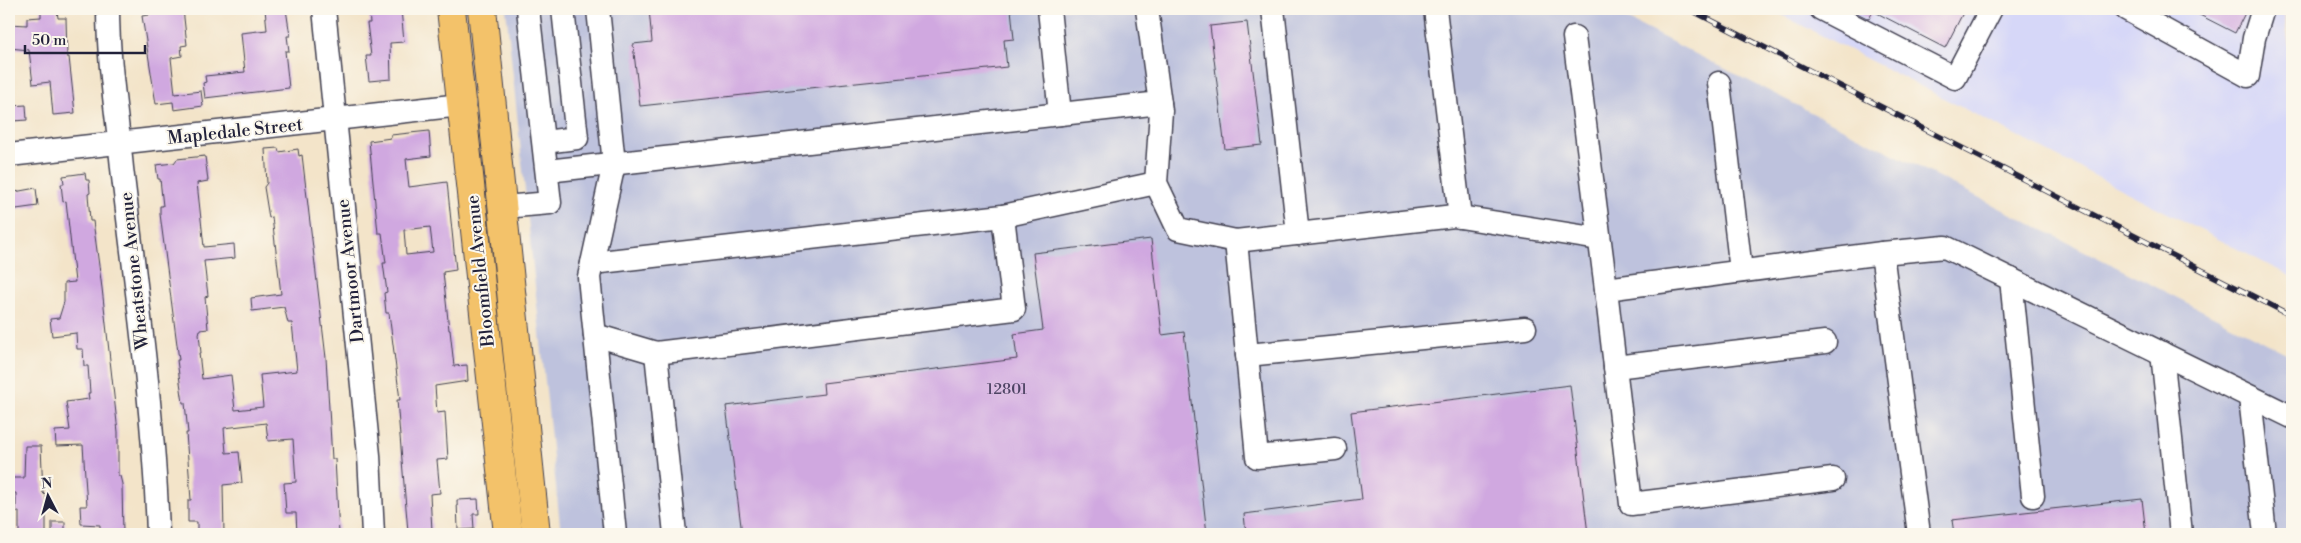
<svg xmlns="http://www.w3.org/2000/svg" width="2301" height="543" font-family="'Libre Bodoni',serif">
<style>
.built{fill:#d6d7f8}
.industrial{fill:#bec2dd}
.building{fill:#d0a8e0;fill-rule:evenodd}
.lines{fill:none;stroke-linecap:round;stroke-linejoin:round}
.minor-casing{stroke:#413f50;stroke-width:25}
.major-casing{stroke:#413f50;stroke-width:30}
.minor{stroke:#fff;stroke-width:22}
.major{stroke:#f3c26a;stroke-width:28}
.rail-casing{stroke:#22223b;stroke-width:5.5}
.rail{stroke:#fbf7ec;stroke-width:4;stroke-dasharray:11;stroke-linecap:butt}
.labels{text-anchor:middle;stroke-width:4;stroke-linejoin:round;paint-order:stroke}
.number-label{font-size:15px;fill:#4e4464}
.street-label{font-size:18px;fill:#22223b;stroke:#fbf7ec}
</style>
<rect width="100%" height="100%" fill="#fbf7ec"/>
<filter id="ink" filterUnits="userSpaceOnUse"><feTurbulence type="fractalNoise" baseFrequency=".02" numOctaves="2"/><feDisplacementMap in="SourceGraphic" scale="10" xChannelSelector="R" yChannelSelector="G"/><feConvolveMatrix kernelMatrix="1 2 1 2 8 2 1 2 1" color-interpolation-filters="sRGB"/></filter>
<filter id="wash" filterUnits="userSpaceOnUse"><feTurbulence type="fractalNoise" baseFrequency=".0096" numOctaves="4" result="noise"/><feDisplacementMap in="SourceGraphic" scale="20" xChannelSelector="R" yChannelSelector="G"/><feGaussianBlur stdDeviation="1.12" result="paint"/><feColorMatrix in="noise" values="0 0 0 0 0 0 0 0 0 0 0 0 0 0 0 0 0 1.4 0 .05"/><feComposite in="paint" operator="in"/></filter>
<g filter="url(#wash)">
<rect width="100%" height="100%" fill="#f3e4c9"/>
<polygon class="built" points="1770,9 2283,9 2292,66 2292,277"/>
<polygon class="industrial" points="506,9 1607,9 2292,356 2292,534 561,534"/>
<g id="blocks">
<g class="building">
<polygon points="148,9 183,9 187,45 181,46 182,56 171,58 175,94 201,91 203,106 174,110 173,102 156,104 142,16 149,15"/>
<polygon points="265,9 286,9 290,36 287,36 289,51 285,51 289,88 205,98 203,83 206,82 205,76 245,72 241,33 267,30"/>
<polygon points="401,9 404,42 390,43 391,79 369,81 366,56 371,56 367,23 370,23 369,13"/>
<polygon points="649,9 1011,9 1014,39 1004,40 1007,67 640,106 633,44 652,42"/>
<polygon points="1849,9 1965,9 1945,48 1873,11 1869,19"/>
<polygon points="2188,9 2247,9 2235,33"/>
<polygon points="41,10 57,10 58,18 66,18 67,57 69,57 75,113 53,115 50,82 33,84 29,50 9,48 9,24 27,25 27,18 41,17"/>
<polygon points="1247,22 1262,145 1225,149 1210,26"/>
<polygon points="26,105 27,120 13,121 11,106"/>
<path d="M429,131L431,156L406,159L409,187L447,182L456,270L443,272L449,330H450L454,366L467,365L468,381L435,386L437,413L445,412L448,459L437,460L440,493L430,494L432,531L408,532L397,400H400L389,313H386L384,293L387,292L383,263H386L382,233H378L369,141L391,138V135ZM430,227L433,252L406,255L404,230Z"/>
<polygon points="278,148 279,152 298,149 299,156 302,155 326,358 332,459 335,459 339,534 297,534 296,513 286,513 284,483 296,482 293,439 268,441 266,423 224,428 226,453 239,452 242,483 223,485 224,534 197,534 197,522 188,522 188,500 191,500 186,433 188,433 185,403 183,403 179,375 177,360 179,360 160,214 160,206 163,206 160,179 158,179 156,165 174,163 177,159 205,156 208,181 197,183 204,247 234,244 235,258 204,261 208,296 205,297 208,329 200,330 199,334 201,353 199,353 202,379 231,375 235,410 263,407 260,375 297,371 292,323 288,323 284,307 252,311 251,298 281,294 272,217 269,218 264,187 267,183 265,149"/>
<polygon points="85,173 86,180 89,180 90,193 88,194 90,221 93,221 102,288 118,432 118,476 120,476 122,484 123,534 100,534 100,525 81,524 80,506 87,506 83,445 56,446 55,431 70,430 66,402 89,399 88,393 90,393 88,366 84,366 83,349 77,349 76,333 52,336 50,319 59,318 64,302 64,283 75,282 66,201 63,202 61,184 64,184 63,176"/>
<polygon points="36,188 38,206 9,210 9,193"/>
<polygon points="1151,239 1162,335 1184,332 1207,534 742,534 726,406 824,394 823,383 1017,359 1014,334 1043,330 1033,253"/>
<polygon points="1570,385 1588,534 1246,534 1244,514 1362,499 1351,412"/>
<polygon points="25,446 41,446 43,493 46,496 46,533 19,533 19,512 16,512 16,493 9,493 9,478 24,478"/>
<polygon points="478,499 479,514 473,514 474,529 458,530 457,500"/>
<polygon points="2142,499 2146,534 1954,534 1952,520"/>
<rect x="52" y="522" width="13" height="12"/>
</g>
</g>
</g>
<g filter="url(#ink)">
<use href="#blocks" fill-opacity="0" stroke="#413f50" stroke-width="1"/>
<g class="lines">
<defs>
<g id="minor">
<path d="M108,9C108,62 117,115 122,168C136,289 154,412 158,534"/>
<polyline points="324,9 369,455 373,534"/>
<polyline points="598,9 614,164 589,277 615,534"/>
<polyline points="1049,9 1060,114"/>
<polyline points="1147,9 1161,111 1156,183 1178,229 1236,241 1454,216 1599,239"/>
<polyline points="1273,9 1298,234"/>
<polyline points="1435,9 1460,217"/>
<polyline points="1821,9 1955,78 1991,9"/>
<polyline points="2126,9 2248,76 2254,38 2263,9"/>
<polyline points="1574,37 1606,289"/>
<polyline points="1719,83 1741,271"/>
<polyline points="544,142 577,138 563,9"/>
<polyline points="9,155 461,105"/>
<polyline points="547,171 1160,103"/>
<polyline points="504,207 550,203 528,9"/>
<polyline points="1236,241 1257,457 1335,449"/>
<polyline points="1882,253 1945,247 2292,417"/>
<polyline points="592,263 1003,216 1156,183"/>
<polyline points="2011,279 2033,496"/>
<polyline points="595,335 656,353 1014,309 1003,216"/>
<polyline points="656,353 675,534"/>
<polyline points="2162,353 2181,534"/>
<polyline points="1247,355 1525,328"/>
<polyline points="1615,367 1825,342"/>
<polyline points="2250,397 2265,534"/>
<polyline points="1833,479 1631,504 1606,289 1882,253 1919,534"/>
</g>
<g id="major">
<polyline points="451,9 508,534"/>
<polyline points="482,9 536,534"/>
</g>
</defs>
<use href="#minor" class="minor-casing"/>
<use href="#major" class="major-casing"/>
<use href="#minor" class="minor"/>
<use href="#major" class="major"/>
<defs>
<polyline id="rail" points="1689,9 2292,316"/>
</defs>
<use href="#rail" class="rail-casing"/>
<use href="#rail" class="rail"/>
</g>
</g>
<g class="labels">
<g class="number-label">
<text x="1007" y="394">12801</text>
</g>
<g class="street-label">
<text transform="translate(235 131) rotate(-6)" y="6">Mapledale Street</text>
<text transform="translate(134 271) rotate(-96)" y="6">Wheatstone Avenue</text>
<text transform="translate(350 271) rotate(-96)" y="6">Dartmoor Avenue</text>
<text transform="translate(480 271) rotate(-96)" y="6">Bloomfield Avenue</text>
</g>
</g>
<rect width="2301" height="543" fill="none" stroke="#fbf7ec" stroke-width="30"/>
<g transform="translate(48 496) rotate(354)" stroke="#fbf7ec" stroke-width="4" paint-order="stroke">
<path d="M0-4L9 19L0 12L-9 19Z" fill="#22223b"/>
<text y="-8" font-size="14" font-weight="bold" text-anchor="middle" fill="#22223b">N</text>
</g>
<path d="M25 45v8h120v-8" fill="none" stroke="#22223b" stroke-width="2.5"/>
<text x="32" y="45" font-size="15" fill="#22223b" stroke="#fbf7ec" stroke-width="4" paint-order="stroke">50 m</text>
</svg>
